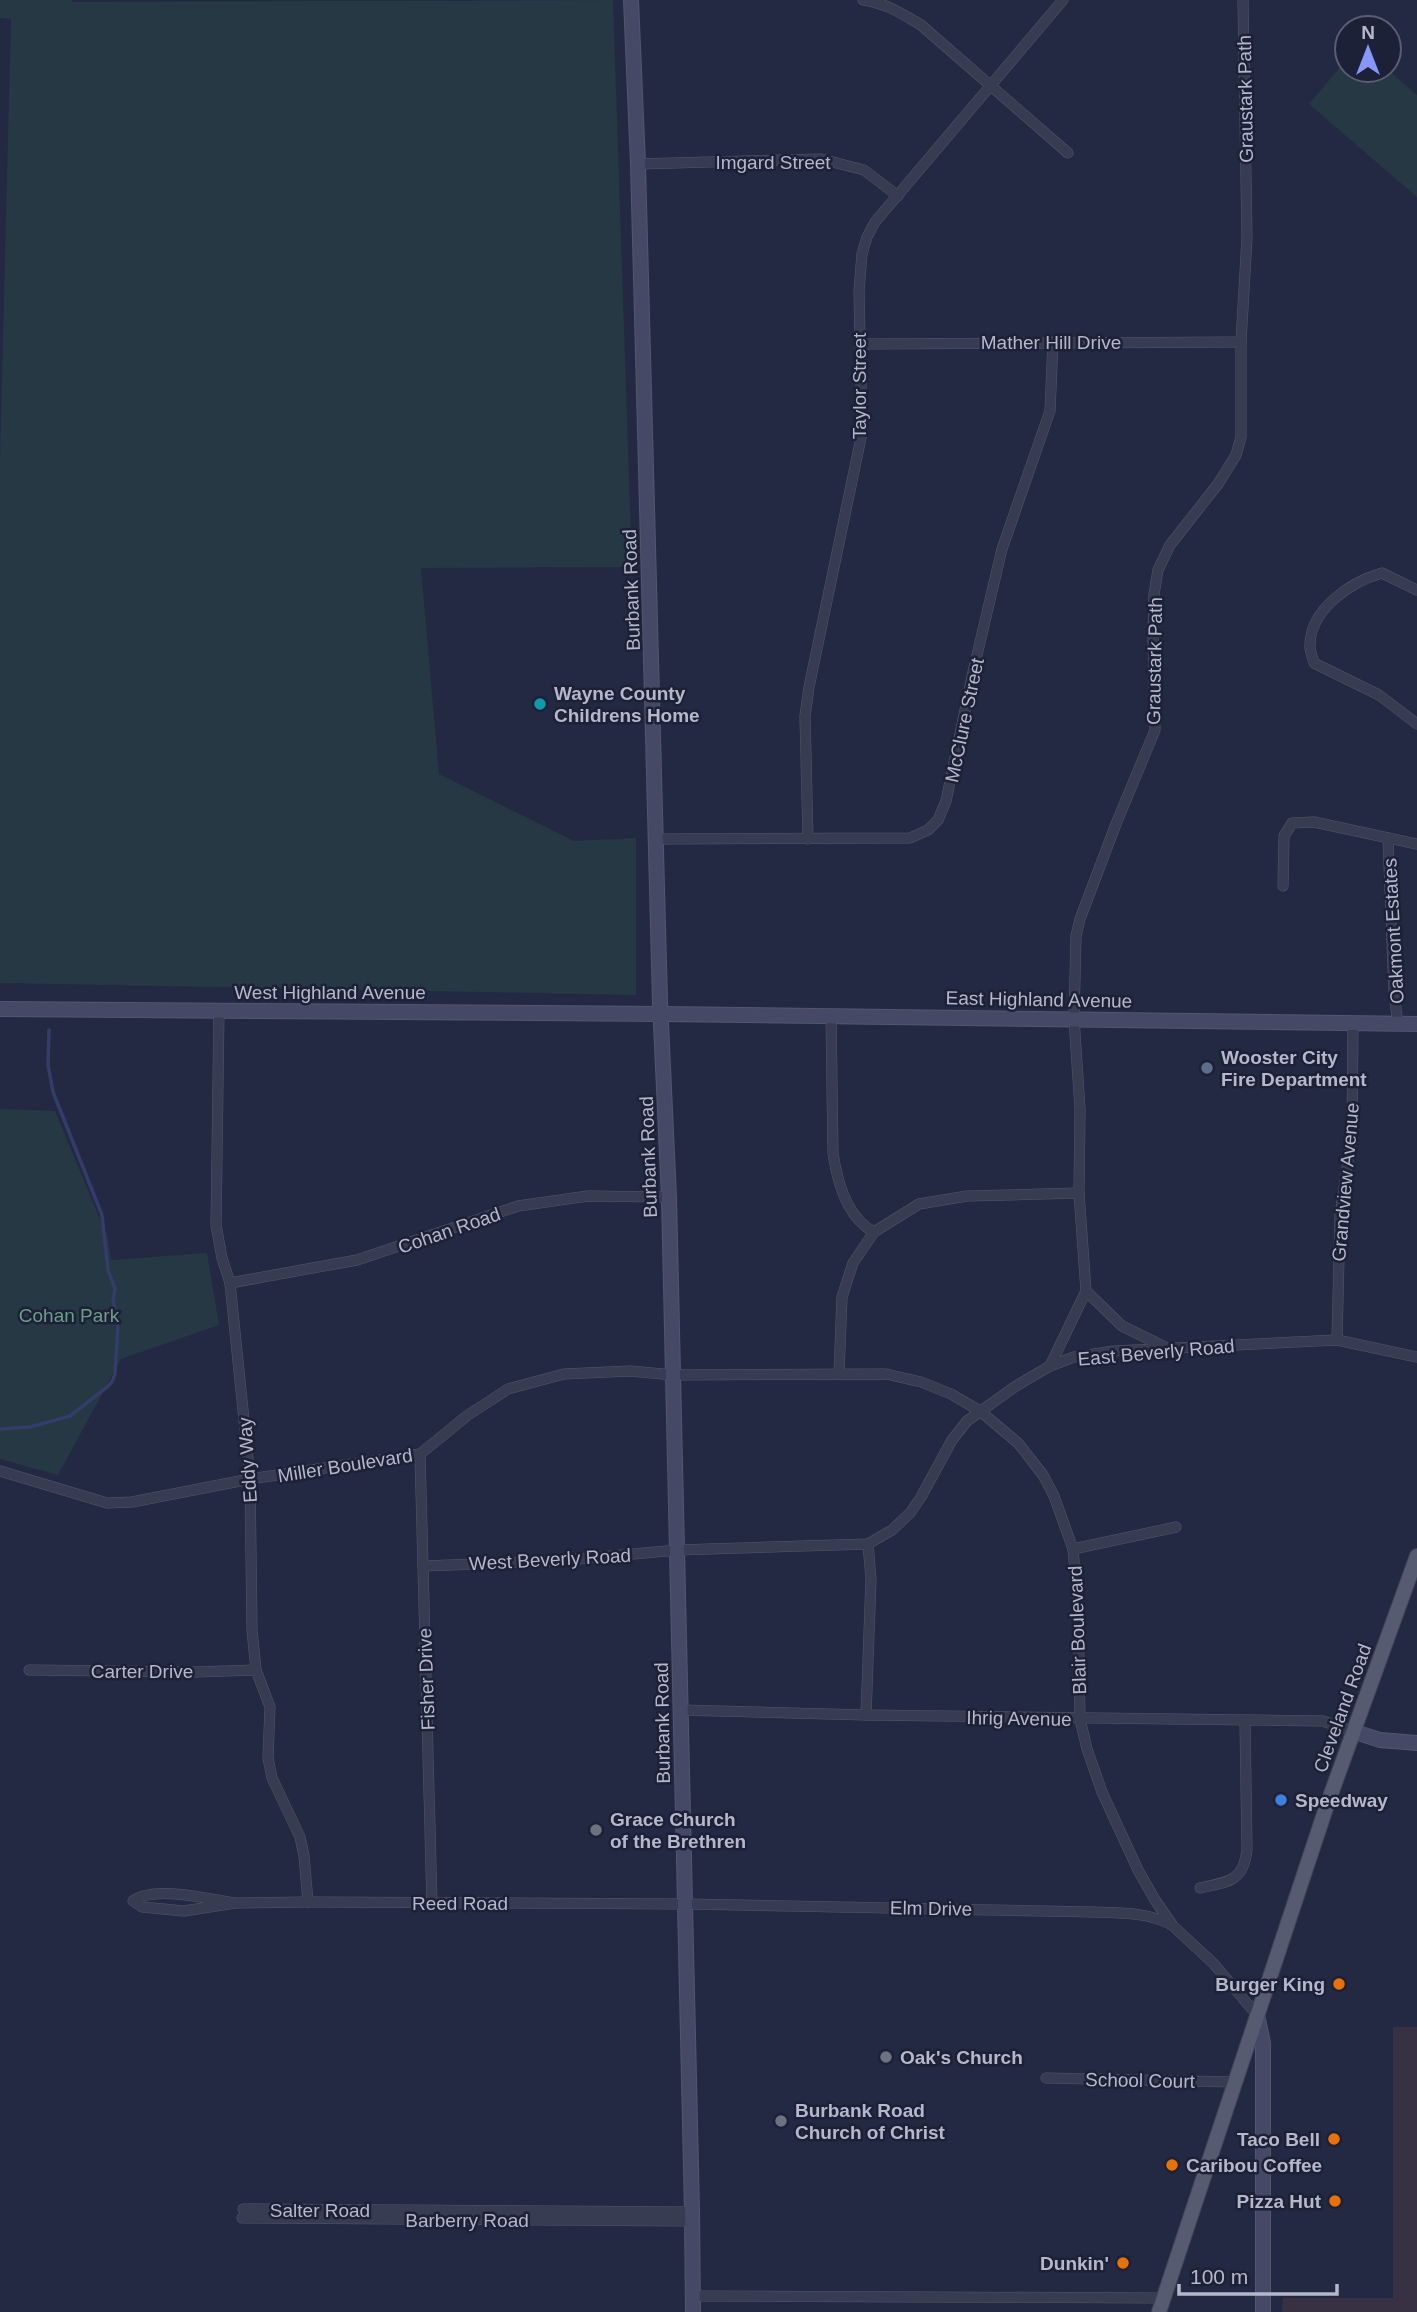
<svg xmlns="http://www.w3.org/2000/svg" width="1417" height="2312" font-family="Helvetica,sans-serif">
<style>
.medical{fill:#373143}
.green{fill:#253844}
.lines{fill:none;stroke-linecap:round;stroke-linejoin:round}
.stream{stroke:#343c69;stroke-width:3.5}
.street-casing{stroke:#53576c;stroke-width:11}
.secondary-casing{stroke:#53576c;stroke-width:16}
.primary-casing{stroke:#42455b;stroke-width:16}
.street{stroke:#383c52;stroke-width:10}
.secondary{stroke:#464966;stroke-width:14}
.primary{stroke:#565b72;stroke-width:14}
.culture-dot{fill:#0f9aa8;stroke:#1d2137;stroke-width:2.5}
.service-dot{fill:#5c6f8a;stroke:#1d2137;stroke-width:2.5}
.shop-dot{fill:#3f7fe0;stroke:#1d2137;stroke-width:2.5}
.worship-dot{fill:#6b7280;stroke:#1d2137;stroke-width:2.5}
.food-dot{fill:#e8710a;stroke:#1d2137;stroke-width:2.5}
.labels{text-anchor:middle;stroke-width:5;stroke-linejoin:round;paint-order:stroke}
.street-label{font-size:19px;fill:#b5b8cc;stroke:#1d2137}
.poi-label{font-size:19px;font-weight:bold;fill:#b5b8cc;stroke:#1d2137;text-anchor:start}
.park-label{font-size:19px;fill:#6a9f84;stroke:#1d2137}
</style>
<rect width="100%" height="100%" fill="#232943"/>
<polygon class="medical" points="1393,2027 1417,2027 1417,2312 1282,2312 1283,2298 1393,2298"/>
<g class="green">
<polygon points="0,0 72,0 73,2 613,0 632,567 421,568 439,774 574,841 636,838 636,995 0,983 0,458 11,19 0,18"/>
<polygon points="1347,59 1347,70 1388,70 1417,95 1417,197 1309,104"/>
<polygon points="0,1109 55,1111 108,1238 111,1260 207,1253 219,1325 121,1359 58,1475 0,1459"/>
</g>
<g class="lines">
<polyline class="stream" points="0,1429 30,1427 70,1416 107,1387 112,1382 115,1374 118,1324 113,1301 115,1289 108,1270 102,1215 53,1092 48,1065 49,1030"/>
<defs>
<g id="street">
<path d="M863,0C886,3 902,14 921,25L1068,153"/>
<polyline points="638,164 821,159 864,170 898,196"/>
<polyline points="860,344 1241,342"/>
<path d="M1417,590L1382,573C1350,582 1309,610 1310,647C1310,652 1313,658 1314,663L1379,695L1417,724"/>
<polyline points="1388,838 1394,993 1398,1024"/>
<polyline points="657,839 910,838 928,830 938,820 946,801 973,672 1002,549 1050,411 1053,342"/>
<polyline points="808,839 805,716 809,687 862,433 859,291 862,254 867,237 875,222 1063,0"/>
<polyline points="1283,886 1284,836 1292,823 1314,822 1417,844"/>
<polyline points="219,1011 216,1225 222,1258 230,1283 250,1479 252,1630 256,1670 270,1707 268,1758 272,1778 300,1837 304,1856 308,1902"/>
<path d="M831,1016L833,1153C837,1181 847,1218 874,1232"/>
<polyline points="230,1283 357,1260 518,1206 588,1196 669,1197"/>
<polyline points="1337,1340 1340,1215 1352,1134 1353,1023"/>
<polyline points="1169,1349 1122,1326 1086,1291 1079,1193 1080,1109 1074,1019 1076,936 1080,919 1116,824 1155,730 1153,638 1154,594 1158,570 1170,545 1218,484 1236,455 1241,437 1241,342 1247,238 1243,0"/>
<polyline points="1050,1366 1086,1291"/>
<polyline points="839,1374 842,1297 853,1263 874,1232 919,1204 967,1196 1079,1193"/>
<polyline points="420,1454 432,1904"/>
<polyline points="0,1471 107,1503 132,1502 250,1479 420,1454 468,1415 508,1389 564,1374 630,1371 674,1375 886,1374 921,1382 951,1394 980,1411 1018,1443 1043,1475 1054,1496 1073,1549 1078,1606 1080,1719 1087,1749 1102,1792 1138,1870 1155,1900 1173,1926 1213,1963 1257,2015"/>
<polyline points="1073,1549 1176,1527"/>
<polyline points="423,1566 555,1561 678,1550 868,1544 892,1530 910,1513 921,1497 952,1440 967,1421 1016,1386 1050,1366 1074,1357 1114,1351 1337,1340 1417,1357"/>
<polyline points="29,1670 195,1672 256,1670"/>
<polyline points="681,1710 866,1715 1323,1721 1355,1732"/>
<polyline points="866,1715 871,1579 868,1544"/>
<path d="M1200,1888C1229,1882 1244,1881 1247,1849L1245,1721"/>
<path d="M235,1903C208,1899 155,1885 133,1901L142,1907L184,1911L235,1903L308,1902L686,1904L1093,1912C1121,1913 1147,1912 1172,1925"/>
<polyline points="1046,2078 1234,2082"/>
<polyline points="243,2209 692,2212"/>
<polyline points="242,2218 692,2221"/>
<polyline points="693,2296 1164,2298"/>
</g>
<g id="secondary">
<polyline points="631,0 638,164 660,1002 669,1197 692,2212 693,2312"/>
<polyline points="0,1009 661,1014 1417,1024"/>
<polyline points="1355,1732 1380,1740 1417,1743"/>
<polyline points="1257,2015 1263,2043 1263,2312"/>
</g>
<polyline id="primary" points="1159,2312 1327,1805 1417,1556"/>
</defs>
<use href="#street" class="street-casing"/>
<use href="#secondary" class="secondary-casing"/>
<use href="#primary" class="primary-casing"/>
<use href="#street" class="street"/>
<use href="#secondary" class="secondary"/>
<use href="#primary" class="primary"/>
</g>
<circle class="culture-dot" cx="540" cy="704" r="7"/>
<circle class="service-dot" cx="1207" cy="1068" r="7"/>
<circle class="shop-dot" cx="1281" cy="1800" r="7"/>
<g class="worship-dot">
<circle cx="596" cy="1830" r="7"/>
<circle cx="886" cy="2057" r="7"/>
<circle cx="781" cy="2121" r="7"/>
</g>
<g class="food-dot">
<circle cx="1339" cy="1984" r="7"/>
<circle cx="1334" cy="2139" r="7"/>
<circle cx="1172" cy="2165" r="7"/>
<circle cx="1335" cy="2201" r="7"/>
<circle cx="1123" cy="2263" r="7"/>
</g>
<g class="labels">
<g class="street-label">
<text transform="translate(1245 99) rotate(-91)" y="7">Graustark Path</text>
<text x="773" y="169">Imgard Street</text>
<text x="1051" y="349">Mather Hill Drive</text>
<text transform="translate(859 386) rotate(-90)" y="7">Taylor Street</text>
<text transform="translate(631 590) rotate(-92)" y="7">Burbank Road</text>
<text transform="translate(1154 661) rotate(-89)" y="7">Graustark Path</text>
<text transform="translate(964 720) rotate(-78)" y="7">McClure Street</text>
<text transform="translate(1393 931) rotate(-93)" y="7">Oakmont Estates</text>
<text x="330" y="999">West Highland Avenue</text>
<text transform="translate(1039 999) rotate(1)" y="7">East Highland Avenue</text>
<text transform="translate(648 1157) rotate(-92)" y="7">Burbank Road</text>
<text transform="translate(1345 1182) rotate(-85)" y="7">Grandview Avenue</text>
<text transform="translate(449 1230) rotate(-19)" y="7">Cohan Road</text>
<text transform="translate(1156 1352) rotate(-5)" y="7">East Beverly Road</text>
<text transform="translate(247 1460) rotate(-94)" y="7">Eddy Way</text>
<text transform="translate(345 1465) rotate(-9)" y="7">Miller Boulevard</text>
<text transform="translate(550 1559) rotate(-3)" y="7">West Beverly Road</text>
<text transform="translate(1077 1630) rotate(-92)" y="7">Blair Boulevard</text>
<text x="142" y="1678">Carter Drive</text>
<text transform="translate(426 1679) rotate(-92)" y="7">Fisher Drive</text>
<text transform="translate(1342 1708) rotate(-70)" y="7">Cleveland Road</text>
<text transform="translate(1019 1718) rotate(1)" y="7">Ihrig Avenue</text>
<text transform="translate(662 1723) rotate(-91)" y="7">Burbank Road</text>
<text x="460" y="1910">Reed Road</text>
<text transform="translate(931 1908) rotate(1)" y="7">Elm Drive</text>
<text transform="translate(1140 2080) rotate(1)" y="7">School Court</text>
<text x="320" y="2217">Salter Road</text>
<text x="467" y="2227">Barberry Road</text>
</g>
<g class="poi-label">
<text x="554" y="700">Wayne County<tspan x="554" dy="22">Childrens Home</tspan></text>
<text x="1221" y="1064">Wooster City<tspan x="1221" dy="22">Fire Department</tspan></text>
<text x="1295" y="1807">Speedway</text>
<text x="610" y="1826">Grace Church<tspan x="610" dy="22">of the Brethren</tspan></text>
<text x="1325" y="1991" text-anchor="end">Burger King</text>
<text x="900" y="2064">Oak's Church</text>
<text x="795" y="2117">Burbank Road<tspan x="795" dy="22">Church of Christ</tspan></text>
<text x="1320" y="2146" text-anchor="end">Taco Bell</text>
<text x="1186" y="2172">Caribou Coffee</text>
<text x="1321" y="2208" text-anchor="end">Pizza Hut</text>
<text x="1109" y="2270" text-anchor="end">Dunkin'</text>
</g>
<g class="park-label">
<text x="69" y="1322">Cohan Park</text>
</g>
</g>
<g transform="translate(1368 49)"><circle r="33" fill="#1d2137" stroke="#5a5d73" stroke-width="2"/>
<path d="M0-5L12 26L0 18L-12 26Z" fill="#8797ff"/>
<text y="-10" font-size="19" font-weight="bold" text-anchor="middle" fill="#b5b8cc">N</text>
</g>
<path d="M1179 2284v10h158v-10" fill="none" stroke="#b5b8cc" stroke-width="3.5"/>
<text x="1190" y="2284" font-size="21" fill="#b5b8cc" stroke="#1d2137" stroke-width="5" paint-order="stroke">100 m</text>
</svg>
